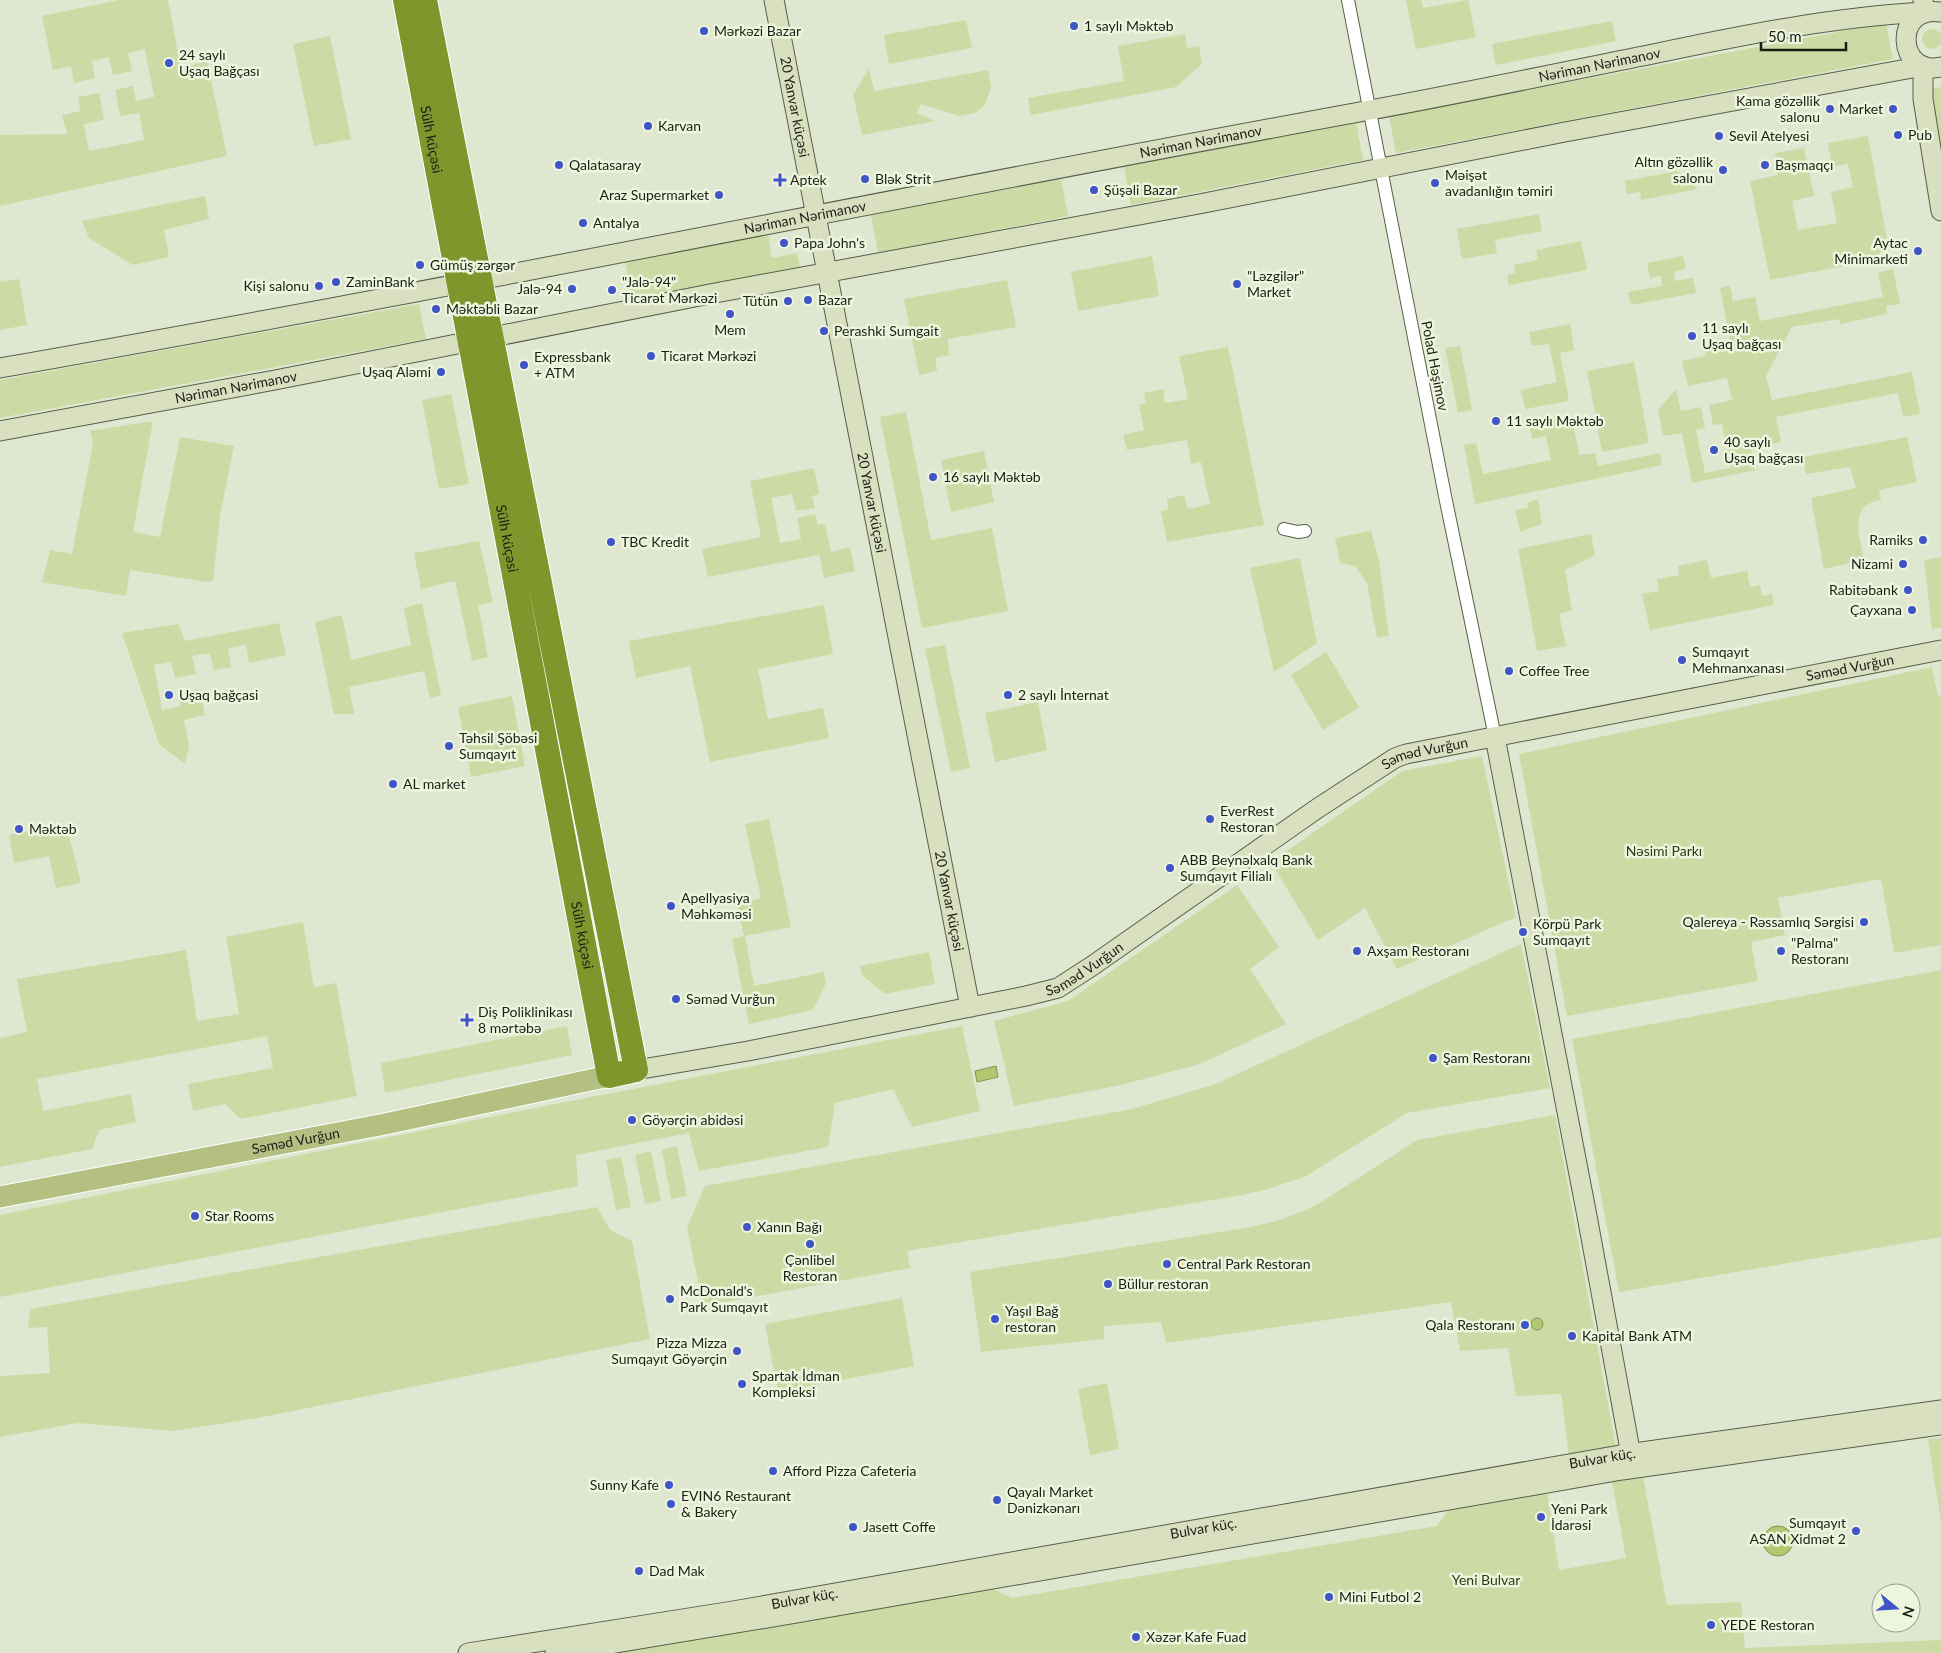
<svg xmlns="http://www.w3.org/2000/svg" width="1941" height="1653" font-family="Lato,sans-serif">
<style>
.green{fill:#ccdaa6}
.water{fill:#b1c770;stroke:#849455}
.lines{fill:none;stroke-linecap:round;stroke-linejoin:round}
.street-casing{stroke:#585e4a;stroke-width:14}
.secondary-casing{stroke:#585e4a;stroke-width:21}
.primary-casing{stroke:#fff;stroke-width:23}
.highway-casing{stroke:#fff;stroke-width:26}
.street{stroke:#fff;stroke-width:12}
.secondary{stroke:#d9e0c0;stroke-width:19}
.primary{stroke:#b3c081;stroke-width:21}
.highway{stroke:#80962d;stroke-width:24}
.poi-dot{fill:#3f54c7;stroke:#edf5dd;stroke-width:2}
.labels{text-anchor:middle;stroke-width:5;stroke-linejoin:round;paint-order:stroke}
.poi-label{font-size:14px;fill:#1c1e16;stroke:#edf5dd;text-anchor:start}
.street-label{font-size:14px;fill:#1c1e16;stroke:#edf5dd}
.park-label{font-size:14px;fill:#303914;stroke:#edf5dd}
</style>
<rect width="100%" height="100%" fill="#e0e7d0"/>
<g class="green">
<polygon points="119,0 168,0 181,68 207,61 227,156 0,206 0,135 67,134 62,115 80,111 78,97 99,93 104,120 84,124 89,151 144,140 139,113 120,116 115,90 133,86 136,101 154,97 145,49 128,53 132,71 113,75 109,57 92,61 95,78 74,83 71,66 53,70 42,16"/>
<polygon points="1406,0 1421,0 1423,8 1468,0 1476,37 1416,49"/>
<polygon points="966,20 972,48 889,64 884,35"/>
<polygon points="1612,21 1616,41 1496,65 1492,44"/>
<polygon points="1886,23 1893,59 1396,153 1389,116"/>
<circle cx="1932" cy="39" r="10"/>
<polygon points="1185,34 1187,48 1199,46 1202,64 1176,87 1031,115 1028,98 1124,81 1118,46"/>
<polygon points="330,36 351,139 314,146 293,44"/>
<polygon points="869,68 874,91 988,70 991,87 985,105 975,113 959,116 921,104 917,113 935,121 862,135 853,95"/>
<polygon points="1941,87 1941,156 1929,89"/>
<polygon points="1356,122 1363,160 1131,205 1124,167"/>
<polygon points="1868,136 1888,245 1871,261 1770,280 1750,181 1778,175 1775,153 1804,148 1814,196 1792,201 1798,230 1837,223 1831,192 1853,187 1848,164 1832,167 1828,143"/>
<polygon points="1677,171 1698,189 1641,200 1640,192 1627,194 1625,181"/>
<polygon points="1061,179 1068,216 878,253 871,215"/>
<polygon points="205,196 209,219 164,230 169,257 133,265 89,238 82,221"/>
<polygon points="1539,214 1542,231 1495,240 1497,253 1462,259 1457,229"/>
<polygon points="768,234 772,258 797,253 800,267 632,298 625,261"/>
<polygon points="1581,241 1587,270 1509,285 1507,275 1515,273 1514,265 1538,260 1536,250"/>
<polygon points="1152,256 1159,296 1078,311 1071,272"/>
<polygon points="1683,256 1686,269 1674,272 1675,281 1693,278 1696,293 1631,305 1628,292 1662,286 1661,276 1650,278 1647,263"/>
<polygon points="1893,269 1900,304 1886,306 1887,314 1840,324 1839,319 1792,327 1766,376 1772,400 1912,372 1920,414 1903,417 1898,393 1776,417 1781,442 1751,448 1755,470 1692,483 1682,433 1663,436 1658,410 1676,389 1681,411 1701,407 1705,428 1696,430 1705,473 1731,468 1722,424 1713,425 1709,405 1732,400 1727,378 1688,386 1682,361 1706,356 1704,345 1730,340 1720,288 1730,285 1733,301 1755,297 1760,321 1883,297 1878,273"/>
<polygon points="19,279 27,325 0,330 0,282"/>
<polygon points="1007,280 1016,327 948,339 949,355 935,358 937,371 919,375 904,299"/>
<polygon points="419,304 426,339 0,418 0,380"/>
<polygon points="1570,324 1574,350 1560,353 1569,401 1525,409 1521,390 1557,382 1549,344 1532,346 1529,332"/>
<polygon points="1460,346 1472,410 1458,413 1445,348"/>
<polygon points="1228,347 1264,525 1167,542 1161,511 1168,509 1167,499 1184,495 1188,509 1210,504 1201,462 1191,464 1187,440 1127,450 1123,435 1144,430 1139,405 1146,403 1144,393 1163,389 1165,403 1188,399 1179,356"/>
<polygon points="1634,362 1649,443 1602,452 1587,371"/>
<polygon points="451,394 469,484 439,489 422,400"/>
<polygon points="906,412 931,540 992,528 1008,611 922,628 880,417"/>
<polygon points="1572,417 1579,455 1595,453 1598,466 1660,453 1662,465 1475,504 1464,445 1476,443 1483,474 1551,460 1546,436 1532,439 1529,424"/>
<polygon points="153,421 133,532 160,537 180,437 234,446 220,516 213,580 208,582 130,570 126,596 42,582 50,550 72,554 93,443 90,431"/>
<path d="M1907,437L1917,482L1879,490L1881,500C1847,505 1860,536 1864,560L1824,569L1811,498L1856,488L1850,467L1806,474L1803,457Z"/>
<polygon points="984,451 994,502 951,512 941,460"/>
<polygon points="814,468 819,494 812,496 815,508 796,511 792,494 771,498 780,543 801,539 797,518 815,514 818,525 825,524 831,552 850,547 855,571 824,578 819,555 708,577 702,549 761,537 750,481"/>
<polygon points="1538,499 1542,524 1520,532 1515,510 1528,508 1527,503"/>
<polygon points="1371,531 1379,561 1389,636 1377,638 1367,583 1355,566 1340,563 1335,538"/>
<polygon points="1591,534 1595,555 1565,570 1572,610 1559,614 1566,646 1537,651 1518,549"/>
<polygon points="479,541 493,602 478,605 488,657 472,661 455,581 421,589 414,553"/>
<polygon points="1941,557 1941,627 1932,629 1924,560"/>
<polygon points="1300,558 1317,643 1274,672 1250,568"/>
<polygon points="1707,560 1711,578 1747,571 1750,587 1760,585 1762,596 1772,594 1774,605 1650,630 1642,594 1659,591 1657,579 1679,575 1678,566"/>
<polygon points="422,603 441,695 430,698 424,671 349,687 354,714 334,714 315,622 342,615 351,660 411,645 404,608"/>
<polygon points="824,605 833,654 758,669 768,719 823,708 829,738 710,762 690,666 636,678 629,641"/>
<polygon points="279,623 286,655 249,663 246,645 228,648 231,667 214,670 210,653 192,656 196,674 175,678 171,662 154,665 162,710 181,706 178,693 199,689 205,715 184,720 189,746 185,764 159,744 122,633 178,624 185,641"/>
<polygon points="945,645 970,768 951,772 925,649"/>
<polygon points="1326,652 1359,707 1323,730 1291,675"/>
<polygon points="1932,667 1938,696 1941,696 1941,945 1894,953 1881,879 1778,898 1785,935 1751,942 1758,981 1567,1016 1519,754"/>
<polygon points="512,696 525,766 471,777 458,707"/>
<polygon points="1038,702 1047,750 995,762 985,713"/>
<polygon points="1482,756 1516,917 1397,969 1365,908 1318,940 1271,862 1402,771"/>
<polygon points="769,819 791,927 745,936 754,986 824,972 826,983 813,1010 749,1024 732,939 744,936 737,904 761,898 745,824"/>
<polygon points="66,824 81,883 56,888 49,856 14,863 9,835"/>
<polygon points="1237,885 1279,947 1250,969 1286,1024 1200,1064 1121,1085 1014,1106 994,1021 1068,1001"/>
<polygon points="303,922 314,987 336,983 357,1096 241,1119 225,1104 193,1111 188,1084 273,1068 267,1036 37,1079 43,1111 131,1094 136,1122 99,1130 92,1149 0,1167 0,1038 27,1032 17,979 186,950 197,1021 239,1014 226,937"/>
<polygon points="1521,944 1550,1088 1407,1113 1306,1176 1268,1189 1242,1195 907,1251 910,1268 703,1306 687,1227 705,1186 1132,1109 1213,1085"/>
<polygon points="929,952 935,984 885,994 862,975 860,966"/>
<polygon points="1941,970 1941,1237 1619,1292 1572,1039"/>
<polygon points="567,1026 572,1055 385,1093 381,1063"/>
<polygon points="962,1026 980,1111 912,1127 893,1089 835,1103 828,1147 699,1171 689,1133 576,1155 578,1186 0,1297 0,1215 565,1102"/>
<polygon points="1555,1115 1616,1448 1569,1457 1561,1394 1516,1396 1508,1348 1460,1351 1451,1302 1166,1343 1161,1322 1104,1326 1104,1339 981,1352 970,1272 1251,1227 1276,1221 1306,1210 1323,1201 1417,1140"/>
<polygon points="677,1146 687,1196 671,1199 662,1150"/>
<polygon points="651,1151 661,1201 645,1204 635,1155"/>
<polygon points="621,1157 631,1207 616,1210 606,1160"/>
<polygon points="597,1207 610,1230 632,1241 650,1339 258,1418 173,1431 78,1423 0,1437 0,1376 50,1373 47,1327 28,1328 30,1309"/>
<polygon points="902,1298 914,1366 778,1392 765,1324"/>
<polygon points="1107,1383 1119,1449 1090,1455 1078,1389"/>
<polygon points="1941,1438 1941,1522 1928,1439"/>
<polygon points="1643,1477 1667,1605 1741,1602 1745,1648 1941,1640 1941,1653 615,1653 992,1588 1012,1598 1437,1526 1450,1508 1547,1491 1559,1570 1626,1558 1612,1482"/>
</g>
<g class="water">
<polygon points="996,1066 998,1077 977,1082 975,1071"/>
<circle cx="1537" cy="1324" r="6"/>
<circle cx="1778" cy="1541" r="15"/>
</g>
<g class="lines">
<defs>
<g id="street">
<polyline points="1348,0 1446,501 1495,737"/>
<polyline points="1284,529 1298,532 1305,531"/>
</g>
<g id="secondary">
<path id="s1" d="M774,0L970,1007"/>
<path d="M1941,12C1892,5 1897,77 1941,67"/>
<path id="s2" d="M0,368C452,289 902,196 1354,113C1454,95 1553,74 1653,54C1743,35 1833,17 1925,12L1923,0"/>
<path id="s3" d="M0,431L275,380L715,293L1199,204L1565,132L1923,66V99L1941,211"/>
<polyline points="1495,737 1587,1216 1633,1466"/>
<path id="s4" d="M636,1070L748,1051L1026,996L1058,988L1092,966L1318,808L1395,758L1406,754L1941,650"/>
<path id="s5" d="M468,1653L733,1611L1620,1455L1941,1410"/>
<polyline points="555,1653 797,1613 1622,1470 1941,1425"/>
</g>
<g id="primary">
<path id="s6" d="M0,1197L385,1124L609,1076"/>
</g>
<g id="highway">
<path id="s7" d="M405,0L609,1076L636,1070L425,0"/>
</g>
</defs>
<use href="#street" class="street-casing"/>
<use href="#secondary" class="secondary-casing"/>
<use href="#primary" class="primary-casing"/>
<use href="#highway" class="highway-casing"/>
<use href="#street" class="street"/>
<use href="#secondary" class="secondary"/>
<use href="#primary" class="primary"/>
<use href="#highway" class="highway"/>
</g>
<g class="poi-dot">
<circle cx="1074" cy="26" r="5"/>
<circle cx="704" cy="31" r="5"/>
<circle cx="169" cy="63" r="5"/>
<circle cx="1830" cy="109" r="5"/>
<circle cx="1893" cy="109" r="5"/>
<circle cx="648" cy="126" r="5"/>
<circle cx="1898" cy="135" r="5"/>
<circle cx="1719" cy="136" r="5"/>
<circle cx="559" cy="165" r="5"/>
<circle cx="1765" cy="165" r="5"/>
<circle cx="1723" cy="170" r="5"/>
<circle cx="865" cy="179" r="5"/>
<path d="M777.5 172.5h5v5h5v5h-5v5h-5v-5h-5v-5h5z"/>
<circle cx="1435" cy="183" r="5"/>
<circle cx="1094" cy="190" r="5"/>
<circle cx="719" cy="195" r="5"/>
<circle cx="583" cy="223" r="5"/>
<circle cx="784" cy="243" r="5"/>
<circle cx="1918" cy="251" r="5"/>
<circle cx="420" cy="265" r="5"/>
<circle cx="336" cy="282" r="5"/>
<circle cx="1237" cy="284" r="5"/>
<circle cx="319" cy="286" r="5"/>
<circle cx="572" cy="289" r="5"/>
<circle cx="612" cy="290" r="5"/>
<circle cx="808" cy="300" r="5"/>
<circle cx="788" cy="301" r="5"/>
<circle cx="436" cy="309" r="5"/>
<circle cx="730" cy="314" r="5"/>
<circle cx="824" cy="331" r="5"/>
<circle cx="1692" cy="336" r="5"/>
<circle cx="651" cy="356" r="5"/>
<circle cx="524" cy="365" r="5"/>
<circle cx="441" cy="372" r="5"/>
<circle cx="1496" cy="421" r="5"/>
<circle cx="1714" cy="450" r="5"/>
<circle cx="933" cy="477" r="5"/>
<circle cx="1923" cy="540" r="5"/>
<circle cx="611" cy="542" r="5"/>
<circle cx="1903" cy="564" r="5"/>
<circle cx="1908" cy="590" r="5"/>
<circle cx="1912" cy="610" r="5"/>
<circle cx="1682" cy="660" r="5"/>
<circle cx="1509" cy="671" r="5"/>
<circle cx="169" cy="695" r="5"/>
<circle cx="1008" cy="695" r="5"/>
<circle cx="449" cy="746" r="5"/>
<circle cx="393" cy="784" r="5"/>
<circle cx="1210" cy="819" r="5"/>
<circle cx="19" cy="829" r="5"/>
<circle cx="1170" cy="868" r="5"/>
<circle cx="671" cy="906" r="5"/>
<circle cx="1864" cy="922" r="5"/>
<circle cx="1523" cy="932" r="5"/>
<circle cx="1357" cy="951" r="5"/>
<circle cx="1781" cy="951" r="5"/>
<circle cx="676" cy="999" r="5"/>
<path d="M464.5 1012.5h5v5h5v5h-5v5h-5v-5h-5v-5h5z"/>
<circle cx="1433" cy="1058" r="5"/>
<circle cx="632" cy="1120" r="5"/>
<circle cx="195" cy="1216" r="5"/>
<circle cx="747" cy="1227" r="5"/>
<circle cx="810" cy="1244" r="5"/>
<circle cx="1167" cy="1264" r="5"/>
<circle cx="1108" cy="1284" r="5"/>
<circle cx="670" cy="1299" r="5"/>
<circle cx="995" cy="1319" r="5"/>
<circle cx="1525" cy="1325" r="5"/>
<circle cx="1572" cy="1336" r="5"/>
<circle cx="737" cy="1351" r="5"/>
<circle cx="742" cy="1384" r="5"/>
<circle cx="773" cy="1471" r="5"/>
<circle cx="669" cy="1485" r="5"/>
<circle cx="997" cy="1500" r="5"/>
<circle cx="671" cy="1504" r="5"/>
<circle cx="1541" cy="1517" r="5"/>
<circle cx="853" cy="1527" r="5"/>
<circle cx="1856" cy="1531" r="5"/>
<circle cx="639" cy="1571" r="5"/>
<circle cx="1329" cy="1597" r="5"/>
<circle cx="1711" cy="1625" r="5"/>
<circle cx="1136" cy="1637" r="5"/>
</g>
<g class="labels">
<g class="poi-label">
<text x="1084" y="31">1 saylı Məktəb</text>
<text x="714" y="36">Mərkəzi Bazar</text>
<text x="179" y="60">24 saylı<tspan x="179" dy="16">Uşaq Bağçası</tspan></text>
<text x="1820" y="106" text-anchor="end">Kama gözəllik<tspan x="1820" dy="16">salonu</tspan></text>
<text x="1883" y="114" text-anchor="end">Market</text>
<text x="658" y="131">Karvan</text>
<text x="1908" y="140">Pub</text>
<text x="1729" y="141">Sevil Atelyesi</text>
<text x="1713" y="167" text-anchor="end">Altın gözəllik<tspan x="1713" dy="16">salonu</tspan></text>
<text x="569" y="170">Qalatasaray</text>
<text x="1775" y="170">Başmaqçı</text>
<text x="1445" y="180">Məişət<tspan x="1445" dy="16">avadanlığın təmiri</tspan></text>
<text x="875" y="184">Blək Strit</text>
<text x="790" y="185">Aptek</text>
<text x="1104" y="195">Şüşəli Bazar</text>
<text x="709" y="200" text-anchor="end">Araz Supermarket</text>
<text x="593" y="228">Antalya</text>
<text x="794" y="248">Papa John's</text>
<text x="1908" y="248" text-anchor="end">Aytac<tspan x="1908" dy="16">Minimarketi</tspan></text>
<text x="430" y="270">Gümüş zərgər</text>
<text x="1247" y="281">"Ləzgilər"<tspan x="1247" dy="16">Market</tspan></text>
<text x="346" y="287">ZaminBank</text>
<text x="622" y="287">"Jalə-94"<tspan x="622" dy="16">Ticarət Mərkəzi</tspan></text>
<text x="309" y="291" text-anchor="end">Kişi salonu</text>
<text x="562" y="294" text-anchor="end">Jalə-94</text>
<text x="818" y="305">Bazar</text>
<text x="778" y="306" text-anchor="end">Tütün</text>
<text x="446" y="314">Məktəbli Bazar</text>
<text x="1702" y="333">11 saylı<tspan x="1702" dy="16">Uşaq bağçası</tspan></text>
<text x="730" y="335" text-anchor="middle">Mem</text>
<text x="834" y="336">Perashki Sumgait</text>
<text x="661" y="361">Ticarət Mərkəzi</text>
<text x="534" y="362">Expressbank<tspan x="534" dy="16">+ ATM</tspan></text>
<text x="431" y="377" text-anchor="end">Uşaq Aləmi</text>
<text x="1506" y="426">11 saylı Məktəb</text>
<text x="1724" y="447">40 saylı<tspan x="1724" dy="16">Uşaq bağçası</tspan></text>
<text x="943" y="482">16 saylı Məktəb</text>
<text x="1913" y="545" text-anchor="end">Ramiks</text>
<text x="621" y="547">TBC Kredit</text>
<text x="1893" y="569" text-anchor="end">Nizami</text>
<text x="1898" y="595" text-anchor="end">Rabitəbank</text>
<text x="1902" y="615" text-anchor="end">Çayxana</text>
<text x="1692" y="657">Sumqayıt<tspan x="1692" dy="16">Mehmanxanası</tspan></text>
<text x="1519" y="676">Coffee Tree</text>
<text x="179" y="700">Uşaq bağçasi</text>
<text x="1018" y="700">2 saylı İnternat</text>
<text x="459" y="743">Təhsil Şöbəsi<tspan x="459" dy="16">Sumqayıt</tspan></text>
<text x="403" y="789">AL market</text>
<text x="1220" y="816">EverRest<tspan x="1220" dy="16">Restoran</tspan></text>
<text x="29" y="834">Məktəb</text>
<text x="1180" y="865">ABB Beynəlxalq Bank<tspan x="1180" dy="16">Sumqayıt Filialı</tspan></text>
<text x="681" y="903">Apellyasiya<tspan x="681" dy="16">Məhkəməsi</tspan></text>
<text x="1854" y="927" text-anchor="end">Qalereya - Rəssamlıq Sərgisi</text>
<text x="1533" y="929">Körpü Park<tspan x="1533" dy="16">Sumqayıt</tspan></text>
<text x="1791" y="948">"Palma"<tspan x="1791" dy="16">Restoranı</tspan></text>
<text x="1367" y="956">Axşam Restoranı</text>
<text x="686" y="1004">Səməd Vurğun</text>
<text x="478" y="1017">Diş Poliklinikası<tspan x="478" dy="16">8 mərtəbə</tspan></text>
<text x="1443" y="1063">Şam Restoranı</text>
<text x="642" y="1125">Göyərçin abidəsi</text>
<text x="205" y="1221">Star Rooms</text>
<text x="757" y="1232">Xanın Bağı</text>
<text x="810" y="1265" text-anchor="middle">Çənlibel<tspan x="810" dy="16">Restoran</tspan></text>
<text x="1177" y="1269">Central Park Restoran</text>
<text x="1118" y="1289">Büllur restoran</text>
<text x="680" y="1296">McDonald's<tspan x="680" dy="16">Park Sumqayıt</tspan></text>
<text x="1005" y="1316">Yaşıl Bağ<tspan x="1005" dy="16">restoran</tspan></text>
<text x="1515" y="1330" text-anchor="end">Qala Restoranı</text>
<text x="1582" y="1341">Kapital Bank ATM</text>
<text x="727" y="1348" text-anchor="end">Pizza Mizza<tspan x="727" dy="16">Sumqayıt Göyərçin</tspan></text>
<text x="752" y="1381">Spartak İdman<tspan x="752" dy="16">Kompleksi</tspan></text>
<text x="783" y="1476">Afford Pizza Cafeteria</text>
<text x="659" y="1490" text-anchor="end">Sunny Kafe</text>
<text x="1007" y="1497">Qayalı Market<tspan x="1007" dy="16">Dənizkənarı</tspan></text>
<text x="681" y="1501">EVIN6 Restaurant<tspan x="681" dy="16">&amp; Bakery</tspan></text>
<text x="1551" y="1514">Yeni Park<tspan x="1551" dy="16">İdarəsi</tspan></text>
<text x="1846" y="1528" text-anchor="end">Sumqayıt<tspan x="1846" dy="16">ASAN Xidmət 2</tspan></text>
<text x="863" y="1532">Jasett Coffe</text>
<text x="649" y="1576">Dad Mak</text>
<text x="1339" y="1602">Mini Futbol 2</text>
<text x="1721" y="1630">YEDE Restoran</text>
<text x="1146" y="1642">Xәzәr Kafe Fuad</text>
</g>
<g class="street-label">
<text dy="5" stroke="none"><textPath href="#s2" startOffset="1628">Nəriman Nərimanov</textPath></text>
<text dy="5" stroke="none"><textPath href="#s1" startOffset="109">20 Yanvar küçəsi</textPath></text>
<text dy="5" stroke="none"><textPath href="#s7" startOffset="142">Sülh küçəsi</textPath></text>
<text dy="5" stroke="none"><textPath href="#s2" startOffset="1222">Nəriman Nərimanov</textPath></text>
<text dy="5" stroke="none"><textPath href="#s2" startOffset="819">Nəriman Nərimanov</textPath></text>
<text transform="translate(1435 366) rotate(79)" y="5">Polad Həşimov</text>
<text dy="5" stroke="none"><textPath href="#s3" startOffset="240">Nəriman Nərimanov</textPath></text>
<text dy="5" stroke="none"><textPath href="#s1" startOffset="512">20 Yanvar küçəsi</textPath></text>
<text dy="5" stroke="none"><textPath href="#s7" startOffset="548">Sülh küçəsi</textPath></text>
<text dy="5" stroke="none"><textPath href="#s4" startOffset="1302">Səməd Vurğun</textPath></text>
<text dy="5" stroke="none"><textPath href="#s4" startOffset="868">Səməd Vurğun</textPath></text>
<text dy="5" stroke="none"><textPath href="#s1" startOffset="918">20 Yanvar küçəsi</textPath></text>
<text dy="5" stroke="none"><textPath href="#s7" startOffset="952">Sülh küçəsi</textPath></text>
<text dy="5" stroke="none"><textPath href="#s4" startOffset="462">Səməd Vurğun</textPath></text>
<text dy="5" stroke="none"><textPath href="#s6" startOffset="301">Səməd Vurğun</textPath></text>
<text dy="5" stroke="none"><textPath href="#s5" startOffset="1151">Bulvar küç.</textPath></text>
<text dy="5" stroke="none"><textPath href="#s5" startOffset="746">Bulvar küç.</textPath></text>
<text dy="5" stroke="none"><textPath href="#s5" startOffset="341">Bulvar küç.</textPath></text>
</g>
<g class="park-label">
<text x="1664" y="856">Nəsimi Parkı</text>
<text x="1486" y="1585">Yeni Bulvar</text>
</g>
</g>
<g transform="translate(1896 1608) rotate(108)"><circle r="24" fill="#edf5dd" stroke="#999f8d"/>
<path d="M0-4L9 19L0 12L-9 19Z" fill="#3f54c7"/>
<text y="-8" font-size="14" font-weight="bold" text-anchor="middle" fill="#1c1e16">N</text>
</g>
<path d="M1761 42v8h85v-8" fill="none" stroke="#1c1e16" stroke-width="2.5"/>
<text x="1768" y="42" font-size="15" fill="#1c1e16" stroke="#edf5dd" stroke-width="4" paint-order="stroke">50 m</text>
</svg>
